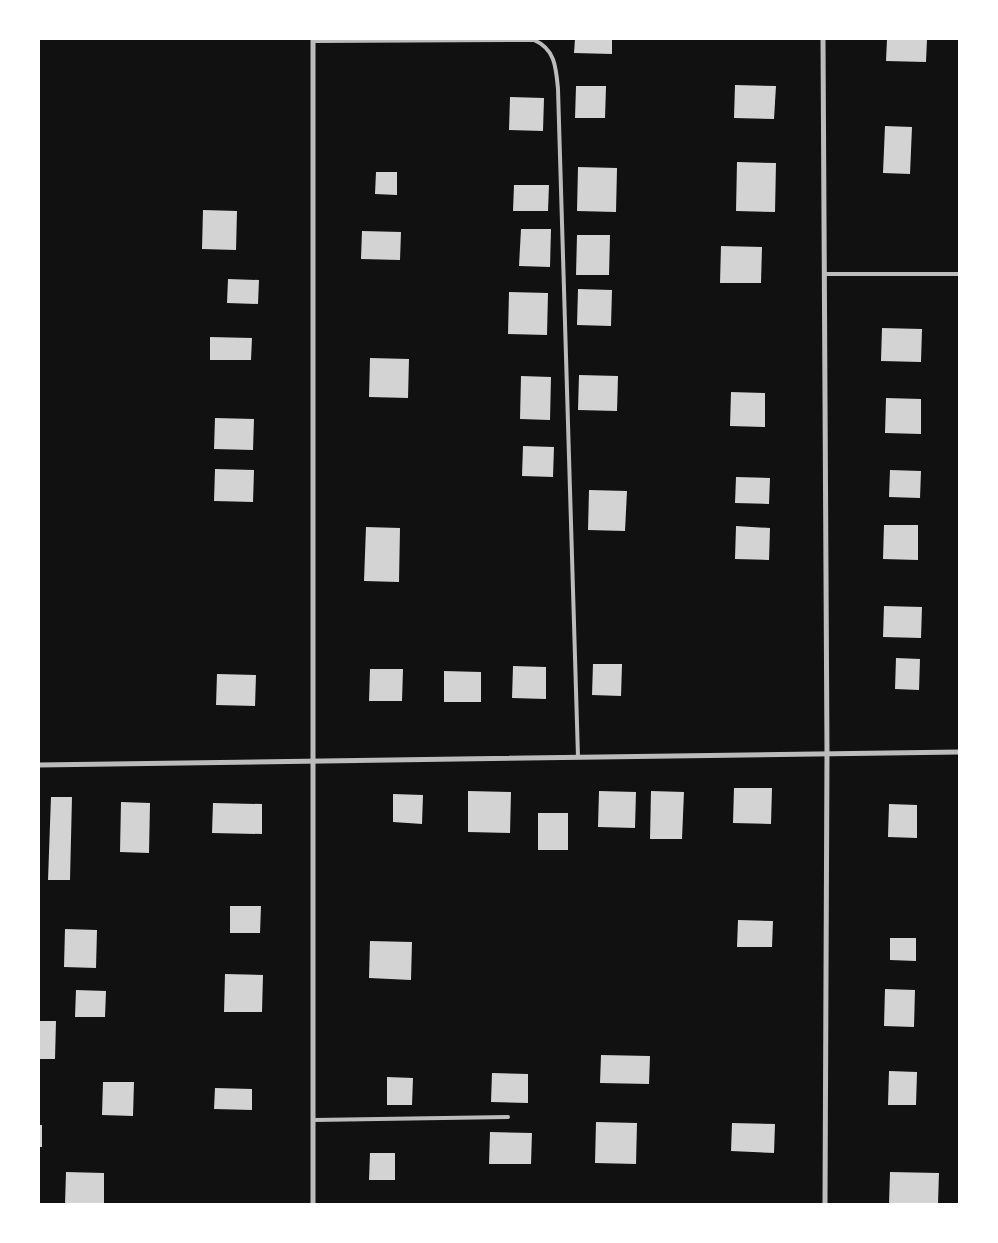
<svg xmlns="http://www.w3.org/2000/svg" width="998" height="1243" font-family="Rubik,sans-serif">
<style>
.building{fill:#d3d3d3}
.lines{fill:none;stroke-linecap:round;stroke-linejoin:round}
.service{stroke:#bcbcbc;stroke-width:4}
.minor{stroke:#bcbcbc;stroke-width:5}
</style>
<rect width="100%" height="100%" fill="#111"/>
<g class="building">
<polygon points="575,39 612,39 612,54 574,53"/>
<polygon points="887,39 927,39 926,62 886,61"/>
<polygon points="735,85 776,86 774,119 734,118"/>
<polygon points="576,86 606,86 605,118 575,118"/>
<polygon points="510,97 544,98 543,131 509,130"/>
<polygon points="885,126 912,127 910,174 883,173"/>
<polygon points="737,162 776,163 775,212 736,211"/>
<polygon points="578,167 617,168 616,212 577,211"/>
<polygon points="376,172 397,172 397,195 375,194"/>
<polygon points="514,185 549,185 548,211 513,211"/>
<polygon points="203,210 237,211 236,250 202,249"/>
<polygon points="521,229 551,229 550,267 519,266"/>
<polygon points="362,231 401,232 400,260 361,259"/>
<polygon points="577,235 610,235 609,275 576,275"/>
<polygon points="721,246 762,247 761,283 720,283"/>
<polygon points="228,279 259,280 258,304 227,303"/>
<polygon points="578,289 612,290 611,326 577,325"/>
<polygon points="509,292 548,293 547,335 508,334"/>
<polygon points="882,328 922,329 921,362 881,361"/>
<polygon points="210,337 252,338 251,360 210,360"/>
<polygon points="370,358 409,359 408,398 369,397"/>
<polygon points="579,375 618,376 617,411 578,410"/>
<polygon points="521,376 551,377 550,420 520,419"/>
<polygon points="731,392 765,393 765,427 730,426"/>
<polygon points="886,398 921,399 921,434 885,433"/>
<polygon points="215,418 254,419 253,450 214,449"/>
<polygon points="523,446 554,447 553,477 522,476"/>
<polygon points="215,469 254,470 253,502 214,501"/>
<polygon points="890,470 921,471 920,498 889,497"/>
<polygon points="736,477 770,478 769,504 735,503"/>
<polygon points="589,490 627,491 625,531 588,530"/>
<polygon points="884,525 918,525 918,560 883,559"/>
<polygon points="736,526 770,528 769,560 735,559"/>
<polygon points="366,527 400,528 399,582 364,581"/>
<polygon points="884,606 922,607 921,638 883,637"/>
<polygon points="896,658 920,659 919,690 895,689"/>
<polygon points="593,664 622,664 621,696 592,695"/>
<polygon points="513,666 546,667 546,699 512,698"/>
<polygon points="370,669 403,669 402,701 369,701"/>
<polygon points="444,671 481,672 481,702 444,702"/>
<polygon points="217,674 256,675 255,706 216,705"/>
<polygon points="734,788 772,788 771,824 733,823"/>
<polygon points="468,791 511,792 510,833 468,832"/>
<polygon points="599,791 636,792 635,828 598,827"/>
<polygon points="651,791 684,792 682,839 650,839"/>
<polygon points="393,794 423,795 422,824 393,822"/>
<polygon points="51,797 72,797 70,880 48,880"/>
<polygon points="121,802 150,803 149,853 120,852"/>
<polygon points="213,803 262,804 262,834 212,833"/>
<polygon points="889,804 917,805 917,838 888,837"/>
<rect x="538" y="813" width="30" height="37"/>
<polygon points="230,906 261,906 260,933 230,933"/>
<polygon points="738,920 773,921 772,947 737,947"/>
<polygon points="65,929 97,930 96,968 64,967"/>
<polygon points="890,938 916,938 916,961 890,960"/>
<polygon points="370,941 412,942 411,980 369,978"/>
<polygon points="225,974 263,975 262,1012 224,1012"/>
<polygon points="885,989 915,990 914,1027 884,1026"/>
<polygon points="76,990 106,991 105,1017 75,1017"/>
<polygon points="39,1021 56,1021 55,1059 39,1059"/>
<polygon points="601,1055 650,1056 649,1084 600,1083"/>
<polygon points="889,1071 917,1072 916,1105 888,1105"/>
<polygon points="492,1073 528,1074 528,1103 491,1102"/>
<polygon points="387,1077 413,1078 412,1105 387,1105"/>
<polygon points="103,1082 134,1082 133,1116 102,1115"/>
<polygon points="215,1088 252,1089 252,1110 214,1109"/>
<polygon points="596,1122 637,1123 636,1164 595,1163"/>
<polygon points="732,1123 775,1124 774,1153 731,1151"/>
<rect x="39" y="1125" width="3" height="22"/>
<polygon points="490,1132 532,1133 531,1164 489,1164"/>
<polygon points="370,1153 395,1153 395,1180 369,1180"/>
<polygon points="66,1172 104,1173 104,1204 65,1204"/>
<polygon points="890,1172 939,1173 938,1204 889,1204"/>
</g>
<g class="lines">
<g class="service">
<path d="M313,41L534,40C555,49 556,67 558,89L578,757"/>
<polyline points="825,274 959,274"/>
<polyline points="314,1120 508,1117"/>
</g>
<g class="minor">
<polyline points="313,39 313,1204"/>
<polyline points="823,39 827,753 825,1204"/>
<polyline points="39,765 959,752"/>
</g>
</g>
<rect width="998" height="1243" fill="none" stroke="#ffffff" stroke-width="80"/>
</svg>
